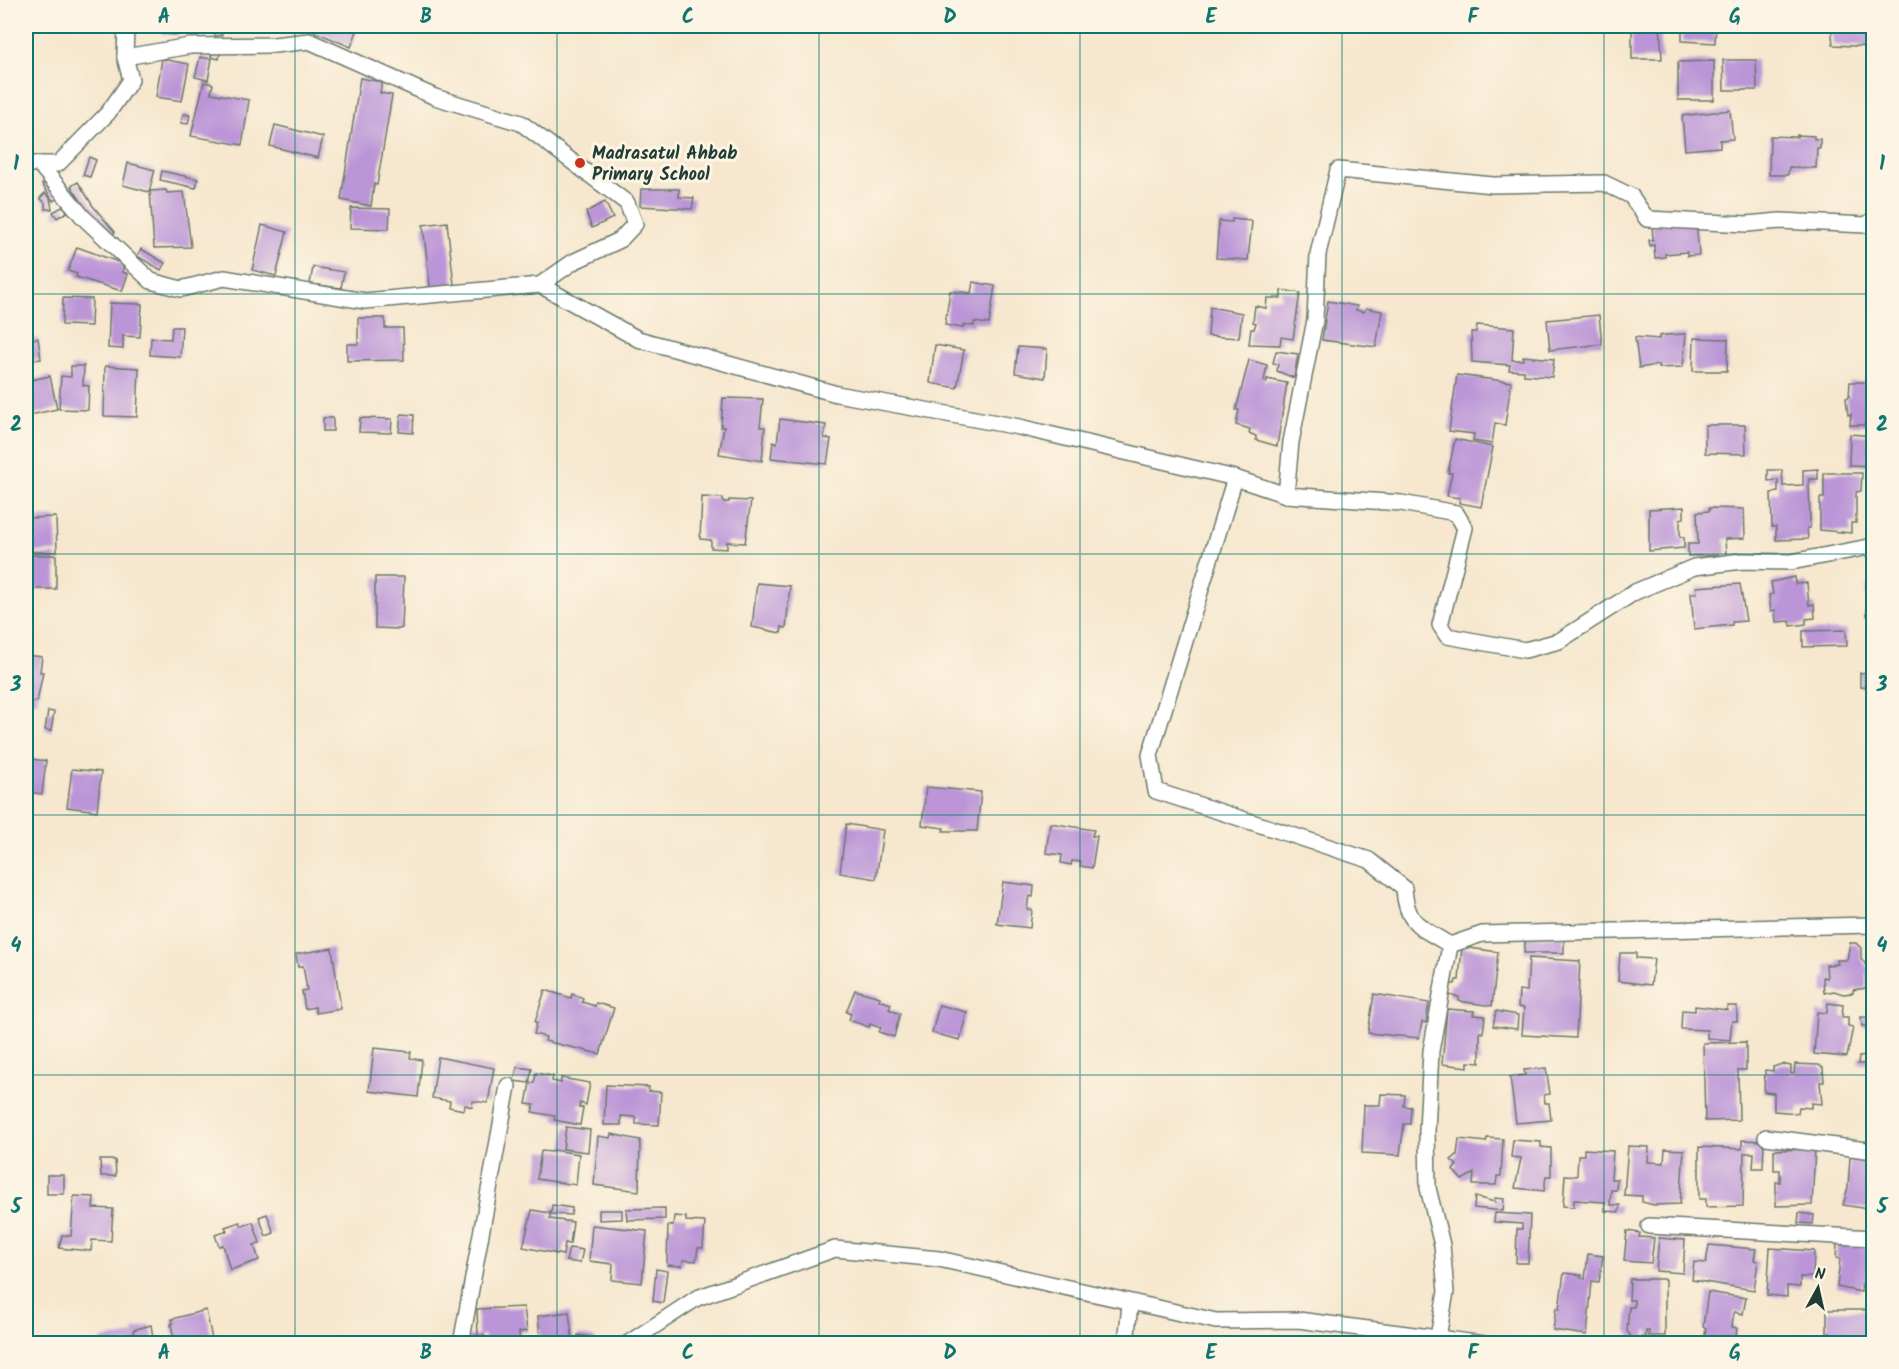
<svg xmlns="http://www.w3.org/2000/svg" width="1899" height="1369" font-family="Kalam,sans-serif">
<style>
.building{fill:#bb95d7}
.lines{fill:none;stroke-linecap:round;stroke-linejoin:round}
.minor-casing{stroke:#6a786a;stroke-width:18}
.minor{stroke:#fff;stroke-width:15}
.grid{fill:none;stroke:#0f766e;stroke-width:1.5;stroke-opacity:0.55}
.poi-dot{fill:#c8321e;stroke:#fcf5e5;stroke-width:2}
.labels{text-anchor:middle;stroke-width:6;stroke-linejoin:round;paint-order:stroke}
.poi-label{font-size:18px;font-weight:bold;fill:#1f3d34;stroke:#fcf5e5;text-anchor:start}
.neatline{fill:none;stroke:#0f766e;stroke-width:2}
.grid-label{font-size:20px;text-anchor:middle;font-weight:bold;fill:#0f766e}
</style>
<rect width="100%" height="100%" fill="#fcf5e5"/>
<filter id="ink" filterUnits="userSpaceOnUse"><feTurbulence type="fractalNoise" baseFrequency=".0167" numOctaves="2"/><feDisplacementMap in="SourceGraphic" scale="12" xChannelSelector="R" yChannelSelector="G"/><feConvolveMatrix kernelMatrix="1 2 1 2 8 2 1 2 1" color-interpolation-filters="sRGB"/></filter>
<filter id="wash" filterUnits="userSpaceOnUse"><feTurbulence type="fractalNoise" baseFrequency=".008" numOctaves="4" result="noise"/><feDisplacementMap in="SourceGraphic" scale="24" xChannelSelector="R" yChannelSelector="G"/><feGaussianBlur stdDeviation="1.35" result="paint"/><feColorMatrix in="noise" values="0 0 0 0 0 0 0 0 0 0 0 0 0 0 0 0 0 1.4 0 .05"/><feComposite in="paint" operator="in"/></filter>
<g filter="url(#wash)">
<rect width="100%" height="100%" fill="#f6e7ce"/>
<g id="blocks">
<g class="building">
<polygon points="162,26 187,26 187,28 179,28 179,35 162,34"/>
<polygon points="213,26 221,26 222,35 215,36"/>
<polygon points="301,26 359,26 351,47"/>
<rect x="1561" y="26" width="42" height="4"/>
<polygon points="1632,26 1660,26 1662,59 1632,59"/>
<polygon points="1682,26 1716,26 1715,43 1682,41"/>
<polygon points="1735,26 1759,26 1758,29 1735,28"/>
<polygon points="1831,26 1874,26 1874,47 1833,45"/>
<polygon points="213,47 221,49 219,59 211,57"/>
<polygon points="200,57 212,59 208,80 195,77"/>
<polygon points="162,59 189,64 182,101 156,97"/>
<polygon points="1723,60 1756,60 1757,90 1724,90"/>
<polygon points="1714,61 1714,100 1678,100 1678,62"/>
<polygon points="360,78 382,82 380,93 392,95 377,185 374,184 371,206 341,200"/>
<polygon points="204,82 213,84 211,93 249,100 242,145 191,136"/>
<polygon points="1730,110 1733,139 1720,140 1720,147 1685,150 1682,116"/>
<polygon points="183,114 190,115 188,124 181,123"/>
<polygon points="275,125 323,137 318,158 270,146"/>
<polygon points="1797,135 1814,136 1814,139 1820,139 1820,148 1817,148 1816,168 1789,167 1788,175 1769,175 1770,136 1797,137"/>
<polygon points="89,157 96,160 90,177 83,175"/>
<polygon points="128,163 155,170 149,192 123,185"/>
<polygon points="162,171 198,179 196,188 160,180"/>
<polygon points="47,181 58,198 53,201 42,184"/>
<polygon points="78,182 93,206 115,232 110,237 87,210 71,186"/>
<polygon points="641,189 679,189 679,197 694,198 692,209 640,206"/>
<polygon points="166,190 167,193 184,192 191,247 154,248 150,191"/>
<polygon points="45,193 50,198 52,209 45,209 45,203 40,198"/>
<polygon points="605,202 613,218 592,228 586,212"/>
<polygon points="64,206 67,212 57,218 53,212"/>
<polygon points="351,208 390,209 389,229 350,228"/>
<polygon points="1232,219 1252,221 1248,260 1216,258 1219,221 1232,222"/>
<polygon points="1696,221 1699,255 1687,256 1687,252 1665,254 1665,257 1655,258 1654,245 1650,246 1649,240 1653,240 1652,225"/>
<polygon points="447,222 454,285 430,287 423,225"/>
<polygon points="262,225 287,232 276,276 252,270"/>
<polygon points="77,247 124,264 122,272 128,274 122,291 76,277 77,274 68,271"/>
<polygon points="141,249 165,263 161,270 137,256"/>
<polygon points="313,267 344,272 341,288 310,284"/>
<polygon points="973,282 995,286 989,324 974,322 974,326 963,325 963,328 945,325 950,291 971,293"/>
<polygon points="1281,290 1300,293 1293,339 1281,337 1280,345 1249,344 1251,329 1254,329 1256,323 1253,322 1255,306 1266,308 1267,298 1281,298"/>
<polygon points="63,298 92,299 91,326 62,325"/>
<polygon points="1328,301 1357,306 1356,310 1364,312 1366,308 1382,311 1376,347 1322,340"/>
<polygon points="110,303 142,304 140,337 123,336 123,349 108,348"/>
<polygon points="1210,307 1242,313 1239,338 1208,336"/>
<polygon points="1599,315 1602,344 1550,350 1547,320"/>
<polygon points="358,318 385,318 385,328 403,328 404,360 347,361 347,344 358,344"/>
<polygon points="1477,325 1514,328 1512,360 1523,360 1523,356 1554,359 1552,377 1524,375 1524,371 1509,370 1510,365 1472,362 1471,332 1476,332"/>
<polygon points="172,327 182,327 180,357 150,355 151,338 171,339"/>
<polygon points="1686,334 1683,367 1658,368 1658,365 1639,368 1635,337 1659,339 1659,336 1665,335"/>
<polygon points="38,338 41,359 26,361 26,340"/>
<polygon points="1694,338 1728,339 1727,371 1693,371"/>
<polygon points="935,345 964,350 957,388 930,383"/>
<polygon points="1018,347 1047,349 1045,378 1015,373"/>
<polygon points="1276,351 1298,354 1294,378 1277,371 1278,364 1273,363"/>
<polygon points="1249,360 1267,365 1264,381 1267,382 1267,379 1287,383 1277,446 1256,440 1256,436 1249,433 1250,429 1236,425 1239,410 1236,410"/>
<polygon points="71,366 84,366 83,385 89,386 88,410 59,409 61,376 71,377"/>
<polygon points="105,366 139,368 137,417 104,416"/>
<polygon points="1457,375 1511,382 1505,425 1495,423 1492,444 1473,441 1474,434 1449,431"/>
<polygon points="50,376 57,409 26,416 26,381"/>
<polygon points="1850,382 1874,382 1874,425 1850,425 1851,414 1848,415 1846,398 1849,397"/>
<polygon points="723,398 763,399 760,427 765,427 762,461 719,454 724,427 721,427"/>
<polygon points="401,414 414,415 413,433 399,432"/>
<rect x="323" y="418" width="10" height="13"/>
<polygon points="360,418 392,419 391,433 359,432"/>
<polygon points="780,419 826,425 824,438 831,439 827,464 771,458 773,442 777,443"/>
<polygon points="1705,425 1745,425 1746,454 1705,453"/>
<polygon points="1850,434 1874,436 1874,466 1849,465"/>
<polygon points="1455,439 1493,447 1481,507 1459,503 1460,498 1447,496 1452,473 1448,473"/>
<polygon points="1818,469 1818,479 1809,479 1810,528 1807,528 1808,539 1776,540 1776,527 1772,527 1771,493 1778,492 1778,480 1768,481 1768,470 1782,470 1783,486 1803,485 1803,470"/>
<polygon points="1824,473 1862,473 1861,491 1856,492 1856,523 1851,523 1851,533 1820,530 1820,498 1824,498"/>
<polygon points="702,497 723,498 723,502 729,502 729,500 751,501 745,543 727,542 727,549 711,548 711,540 700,539"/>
<polygon points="1684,507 1684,518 1680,519 1680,537 1684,537 1684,548 1649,551 1649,509"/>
<polygon points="1709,508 1744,509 1745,538 1725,539 1726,555 1688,556 1688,544 1698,544 1697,512 1709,511"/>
<polygon points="56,517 57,552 26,552 26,518"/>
<rect x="26" y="555" width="30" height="34"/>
<polygon points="375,577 404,577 402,628 399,629 375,628"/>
<polygon points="1795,577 1795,584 1807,583 1809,605 1814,604 1815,618 1806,619 1806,624 1791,626 1790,621 1776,622 1775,610 1771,611 1769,595 1773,594 1771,582"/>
<polygon points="757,583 790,586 786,628 782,627 781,633 752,627"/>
<polygon points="1740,584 1746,621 1732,622 1732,625 1694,629 1691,593 1697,593 1696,587"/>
<polygon points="1866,586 1874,586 1874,616 1867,616"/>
<polygon points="1846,630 1847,646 1803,647 1803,631"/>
<polygon points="26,655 42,657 40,672 43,672 37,702 26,701"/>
<polygon points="1872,672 1873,688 1860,687 1860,673"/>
<polygon points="48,711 54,712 51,731 45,730"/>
<polygon points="26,725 29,725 27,746 26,746"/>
<polygon points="31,759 46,761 42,794 26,792"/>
<polygon points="72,769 101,772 97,811 67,807"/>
<polygon points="926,787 981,792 977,831 943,831 944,828 922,825"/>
<polygon points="1050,823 1094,830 1092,836 1097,836 1092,868 1080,866 1081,862 1072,861 1071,865 1061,863 1062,855 1046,853"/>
<polygon points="846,824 883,830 876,879 840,873"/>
<polygon points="1003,882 1034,886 1033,897 1029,896 1027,909 1032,910 1030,928 997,924"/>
<polygon points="1526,936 1564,937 1564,953 1524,953"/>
<polygon points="1850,943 1856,943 1861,948 1861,958 1870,971 1866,974 1866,988 1853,990 1853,993 1843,994 1834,991 1824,993 1823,977 1827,978 1826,965 1838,964 1837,960 1847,960"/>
<polygon points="1462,947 1498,952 1492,1006 1459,1001 1459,997 1449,995 1450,984 1455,984 1456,980 1459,980"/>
<polygon points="332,948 341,1009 316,1013 315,1007 305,1009 302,991 307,990 303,966 298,967 296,954"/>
<polygon points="1620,953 1636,953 1636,958 1654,959 1651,985 1618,981"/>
<polygon points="1529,958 1580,961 1576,1038 1522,1035 1524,1008 1518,1007 1519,990 1527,991"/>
<polygon points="545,990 571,998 572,994 583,998 582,1002 595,1006 596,1003 614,1008 600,1054 545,1041 546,1037 534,1034 537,1023 535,1022"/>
<polygon points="855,990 880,997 879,1000 891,1004 889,1009 900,1014 894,1037 879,1032 881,1028 870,1024 869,1027 849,1020 851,1014 846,1012"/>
<polygon points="1374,994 1429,1003 1426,1023 1422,1022 1419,1038 1368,1033"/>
<polygon points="1828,1003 1843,1005 1842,1017 1848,1017 1848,1026 1853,1027 1847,1057 1814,1054 1817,1012 1827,1013"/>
<polygon points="939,1005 967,1012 960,1040 932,1033"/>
<polygon points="1695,1006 1727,1010 1727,1006 1737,1006 1737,1021 1732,1021 1730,1040 1707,1038 1707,1030 1681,1029 1682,1010 1695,1011"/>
<polygon points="1447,1009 1474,1011 1473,1015 1485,1016 1483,1033 1480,1032 1480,1063 1468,1062 1468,1067 1442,1064"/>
<polygon points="1496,1011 1518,1015 1517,1029 1493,1026"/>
<polygon points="1861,1017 1874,1018 1874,1028 1862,1026"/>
<polygon points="1872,1032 1874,1064 1858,1064 1859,1057 1869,1056"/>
<polygon points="1746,1042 1746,1070 1738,1070 1739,1120 1705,1121 1703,1043"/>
<polygon points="374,1048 411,1052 410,1058 422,1060 418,1097 369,1091"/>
<polygon points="438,1057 494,1068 488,1103 473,1101 472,1107 465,1105 464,1110 449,1107 450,1101 432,1098"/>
<polygon points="1782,1064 1791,1066 1791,1074 1794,1074 1795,1064 1819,1065 1823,1068 1824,1082 1820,1082 1822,1104 1811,1103 1811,1108 1799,1107 1798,1113 1774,1111 1774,1093 1764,1092 1765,1070 1773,1071 1773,1067"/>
<polygon points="517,1067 532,1069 529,1083 514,1081"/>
<polygon points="1546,1068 1550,1094 1544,1095 1545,1103 1549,1103 1551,1120 1516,1123 1510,1077 1525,1075 1524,1070"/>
<polygon points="536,1073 553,1076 552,1081 561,1083 561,1078 590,1083 586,1105 580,1103 579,1108 583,1108 580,1125 554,1120 555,1116 532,1112 534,1105 526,1104 530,1083 534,1083"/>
<polygon points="606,1085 649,1087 648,1091 661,1092 659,1125 636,1124 636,1117 621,1116 621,1125 604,1125"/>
<polygon points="1381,1094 1405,1095 1404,1106 1411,1107 1410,1124 1404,1124 1400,1155 1362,1153 1364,1105 1380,1105"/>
<polygon points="566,1127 590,1130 588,1152 563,1149"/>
<polygon points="611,1134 640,1140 639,1191 594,1185 598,1136 610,1138"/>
<polygon points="1487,1138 1503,1139 1501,1176 1497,1176 1496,1185 1473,1185 1474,1173 1462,1180 1453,1170 1457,1165 1451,1160 1457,1155 1459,1139 1486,1142"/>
<polygon points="1513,1140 1541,1142 1541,1147 1551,1148 1551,1176 1546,1176 1544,1191 1515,1188 1521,1158 1511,1157"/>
<polygon points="1742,1140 1764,1141 1763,1168 1753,1168 1754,1153 1744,1153 1743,1206 1706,1207 1706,1199 1699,1199 1699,1147 1742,1149"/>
<polygon points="1628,1146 1649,1147 1648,1162 1664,1163 1665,1149 1684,1150 1680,1204 1654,1205 1642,1202 1642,1196 1624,1195"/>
<polygon points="1584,1149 1613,1151 1611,1179 1617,1179 1616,1190 1611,1190 1610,1205 1620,1205 1619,1212 1605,1211 1605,1202 1574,1200 1574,1207 1563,1206 1565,1175 1577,1176 1578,1155 1584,1155"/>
<polygon points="1815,1149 1812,1205 1776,1206 1776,1182 1780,1182 1780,1170 1774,1170 1774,1150"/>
<polygon points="553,1150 579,1154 576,1185 537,1179 541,1151 552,1152"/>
<polygon points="1855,1155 1870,1157 1870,1160 1874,1160 1874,1210 1843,1205 1848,1187 1850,1157"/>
<polygon points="100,1160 115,1160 116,1176 101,1176"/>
<rect x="47" y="1175" width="17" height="19"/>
<polygon points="74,1196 94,1197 93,1208 113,1209 111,1241 92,1240 91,1251 59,1248 62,1235 71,1236"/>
<polygon points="1475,1197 1495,1202 1495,1198 1504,1199 1503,1211 1474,1208"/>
<polygon points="552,1205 572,1208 571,1215 551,1214"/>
<polygon points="665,1208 665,1219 627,1220 626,1209"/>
<polygon points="532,1210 550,1213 550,1219 573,1222 570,1244 565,1243 563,1255 523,1247"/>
<polygon points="599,1210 622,1210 622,1219 599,1220"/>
<polygon points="1495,1213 1530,1215 1528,1263 1516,1263 1517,1229 1522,1229 1522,1224 1494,1222"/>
<polygon points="1799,1213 1814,1215 1813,1224 1798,1223"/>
<polygon points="267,1214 274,1233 266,1236 259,1217"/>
<polygon points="674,1216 686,1217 686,1221 705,1222 703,1248 698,1248 696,1261 683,1260 682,1266 667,1265 668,1225 673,1226"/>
<polygon points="240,1222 242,1226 253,1222 260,1243 254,1245 259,1260 230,1270 223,1245 219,1246 215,1235 227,1231 225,1227"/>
<polygon points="592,1225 647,1231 642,1283 612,1280 613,1264 589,1261"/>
<polygon points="1627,1231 1640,1233 1639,1237 1654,1238 1651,1263 1624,1261"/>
<polygon points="1659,1238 1685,1240 1683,1273 1656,1271"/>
<polygon points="1847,1239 1874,1243 1871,1273 1874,1274 1874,1286 1862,1284 1861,1292 1837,1287 1840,1259 1836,1258 1837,1244 1846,1245"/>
<polygon points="1709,1245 1756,1249 1754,1260 1758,1261 1754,1290 1692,1280 1694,1262 1706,1263"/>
<polygon points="569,1248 583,1250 580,1263 566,1261"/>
<polygon points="1770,1248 1814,1251 1813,1277 1800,1277 1800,1287 1787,1286 1787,1297 1767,1295"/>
<polygon points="1588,1254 1603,1256 1599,1282 1592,1281 1587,1335 1553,1330 1556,1308 1559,1309 1564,1273 1582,1275 1581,1278 1585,1279"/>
<polygon points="656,1269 667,1271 663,1303 653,1301"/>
<polygon points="1630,1279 1665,1279 1665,1336 1649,1336 1649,1331 1646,1331 1646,1337 1633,1339 1627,1331 1629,1307 1634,1307 1634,1300 1629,1300"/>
<polygon points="1708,1292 1746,1298 1743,1314 1734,1312 1732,1327 1737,1328 1735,1344 1704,1341 1706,1328 1703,1327"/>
<polygon points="524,1307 527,1331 519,1332 520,1344 484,1344 484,1335 480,1336 481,1344 466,1344 466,1336 478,1336 477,1309"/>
<polygon points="206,1310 213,1344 175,1344 171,1324 173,1324 172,1319"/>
<polygon points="1827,1310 1874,1310 1874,1344 1830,1344 1830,1333 1827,1334"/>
<polygon points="569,1312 573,1343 541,1344 538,1316"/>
<polygon points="151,1325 154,1344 103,1344 101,1339 134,1334 133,1330"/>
<polygon points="578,1335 595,1338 595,1344 577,1344"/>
</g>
</g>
</g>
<g filter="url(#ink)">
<use href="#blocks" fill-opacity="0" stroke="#6a786a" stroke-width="1.5"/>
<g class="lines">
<defs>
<g id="minor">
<polyline points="125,57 190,46 274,45 309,41 435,97 521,123 627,203 635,224 620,240 573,262 540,285"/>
<polyline points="26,164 58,164 108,113 131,80 125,57 126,26"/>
<polyline points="40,165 83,217 151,281 181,289 224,278 365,301 540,285 638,339 837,394 1019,427 1235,478 1286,495 1401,503 1456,513 1465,528 1440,625 1447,636 1525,650 1559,641 1635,592 1694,567 1742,561 1791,562 1874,546"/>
<path d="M1235,478L1150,755L1156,791L1369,860L1404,888C1406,925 1421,927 1450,945L1482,934L1874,925"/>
<polyline points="1286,495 1291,442 1315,320 1318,254 1338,170 1493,185 1604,183 1631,196 1647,219 1747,224 1780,221 1866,225 1874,219"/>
<polyline points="1766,1137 1874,1151"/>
<polyline points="1649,1226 1874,1238"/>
<polyline points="1438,1337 1446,1292 1442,1245 1428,1188 1427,1131 1431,1051 1450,945"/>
<polyline points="461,1344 508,1086"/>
<polyline points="627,1344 697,1298 835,1249 939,1259 1216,1321 1298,1320 1484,1344"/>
<polyline points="1126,1344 1130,1304"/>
</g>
</defs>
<use href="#minor" class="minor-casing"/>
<use href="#minor" class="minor"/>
</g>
</g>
<path class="grid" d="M295,26V1344M557,26V1344M819,26V1344M1080,26V1344M1342,26V1344M1604,26V1344M26,294H1874M26,554H1874M26,815H1874M26,1075H1874"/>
<circle class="poi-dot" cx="580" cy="163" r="6"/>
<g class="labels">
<g class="poi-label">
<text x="592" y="159">Madrasatul Ahbab<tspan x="592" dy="21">Primary School</tspan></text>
</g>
</g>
<rect width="1899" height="1369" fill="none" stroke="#fcf5e5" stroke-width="66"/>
<g transform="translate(1818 1288) rotate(8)" stroke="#fcf5e5" stroke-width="4.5" paint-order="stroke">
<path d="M0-4.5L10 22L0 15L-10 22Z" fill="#1f3d34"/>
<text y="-9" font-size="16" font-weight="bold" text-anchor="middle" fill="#1f3d34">N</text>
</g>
<rect x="33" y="33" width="1833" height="1303" class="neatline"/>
<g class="grid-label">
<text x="164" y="23">A</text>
<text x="426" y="23">B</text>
<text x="688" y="23">C</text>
<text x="950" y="23">D</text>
<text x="1211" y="23">E</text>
<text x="1473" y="23">F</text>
<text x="1735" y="23">G</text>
<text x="16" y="170">1</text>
<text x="1882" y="170">1</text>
<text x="16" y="431">2</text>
<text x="1882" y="431">2</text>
<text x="16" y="691">3</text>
<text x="1882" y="691">3</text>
<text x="16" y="952">4</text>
<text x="1882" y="952">4</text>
<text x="16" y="1213">5</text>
<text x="1882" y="1213">5</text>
<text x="164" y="1359">A</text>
<text x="426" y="1359">B</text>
<text x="688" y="1359">C</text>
<text x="950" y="1359">D</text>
<text x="1211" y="1359">E</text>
<text x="1473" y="1359">F</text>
<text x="1735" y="1359">G</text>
</g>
</svg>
